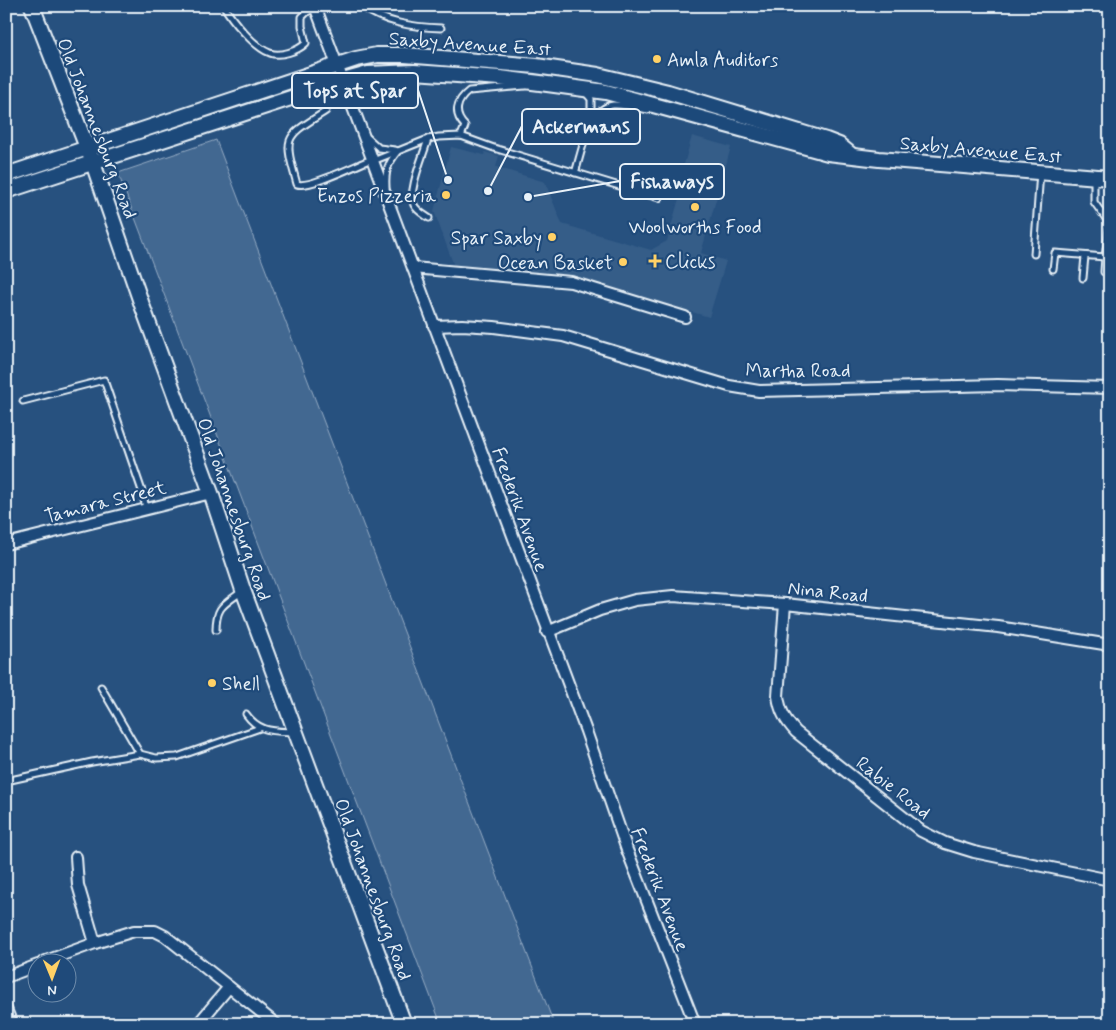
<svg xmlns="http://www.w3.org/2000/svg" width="1116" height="1030" font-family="Mynerve,sans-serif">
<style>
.built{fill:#355d88}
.green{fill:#436891;stroke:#96acc4}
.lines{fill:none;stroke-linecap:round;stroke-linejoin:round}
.lane-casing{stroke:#e8f1f8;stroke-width:9}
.street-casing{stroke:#e8f1f8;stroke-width:14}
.secondary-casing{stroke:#e8f1f8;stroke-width:18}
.lane{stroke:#1f4a7a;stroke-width:5}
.street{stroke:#1f4a7a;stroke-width:10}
.secondary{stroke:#1f4a7a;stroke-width:14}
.poi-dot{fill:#ffd166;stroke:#1f4a7a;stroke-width:2}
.labels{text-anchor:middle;stroke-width:4.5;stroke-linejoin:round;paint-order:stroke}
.street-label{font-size:19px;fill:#e8f1f8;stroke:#1f4a7a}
.poi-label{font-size:19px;fill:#e8f1f8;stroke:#1f4a7a;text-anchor:start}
.leader{fill:none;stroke:#e8f1f8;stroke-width:2}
.callout-dot{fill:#e8f1f8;stroke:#1f4a7a;stroke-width:2}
.callout{fill:#1f4a7a;stroke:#e8f1f8;stroke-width:2}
.callout-label{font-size:20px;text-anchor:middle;font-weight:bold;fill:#e8f1f8}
</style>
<rect width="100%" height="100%" fill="#27517f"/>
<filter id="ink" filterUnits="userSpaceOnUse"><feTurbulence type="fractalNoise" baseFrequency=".02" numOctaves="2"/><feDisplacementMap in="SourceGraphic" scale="10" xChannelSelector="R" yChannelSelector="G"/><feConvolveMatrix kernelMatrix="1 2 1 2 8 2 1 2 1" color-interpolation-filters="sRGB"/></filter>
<g filter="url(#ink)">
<polygon class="built" points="692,136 731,147 701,253 726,261 709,317 576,278 454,266 434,211 451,147 484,155 485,152 499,156 496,167 545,182 562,224 651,250 667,241 687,170 683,168"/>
<polygon class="green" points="216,140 554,1024 441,1024 118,173"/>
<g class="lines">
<defs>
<g id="lane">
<path d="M224,6C231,19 255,48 270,53C280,57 298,51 306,43L302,26V17L307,12L316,8"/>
<path d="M361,6C385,23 412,27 441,28"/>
<polyline points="585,92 591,99 591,121"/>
<path d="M326,111C284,138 283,135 297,184C309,189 358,164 372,159"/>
<path d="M461,136L465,126C453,114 456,101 469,91L525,86"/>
<polyline points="368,138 379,148 395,150"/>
<path d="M428,139C424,154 407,192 414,205C417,211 423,214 429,218"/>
<polyline points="373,161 428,139 439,137 461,136 494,148 659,198"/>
<path d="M575,173C582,152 588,108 613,105C624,104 637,108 648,110"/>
<polyline points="1094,178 1094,202 1109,223"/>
<path d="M386,187C385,171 388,163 398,151"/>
<polyline points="1034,254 1040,172"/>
<polyline points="1105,257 1104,272 1110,272"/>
<polyline points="1053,269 1055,253 1105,257 1110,221"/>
<polyline points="1083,278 1085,256"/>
<polyline points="23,401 104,380 142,491 146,508"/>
<path d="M216,630C216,606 224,605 241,592"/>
<polyline points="101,687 140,754 156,758 177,757 260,728"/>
<path d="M246,714C259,732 272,731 293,732"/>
<polyline points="6,781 92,762 140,754"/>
</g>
<g id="street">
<polyline points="315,6 586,731 627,850 695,1024"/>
<polyline points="413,268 571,282 685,317"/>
<polyline points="434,326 462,325 494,327 563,336 729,386 759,391 998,385 1110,388"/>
<polyline points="6,544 211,493"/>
<path d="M785,604L778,696C780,711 785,720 796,732L921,831L945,843L974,852L1110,880"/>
<polyline points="547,632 600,610 635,600 673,596 785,604 998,627 1110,645"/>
<polyline points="76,857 78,885 95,943"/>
<polyline points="43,962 95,943 134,931 155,931 165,936 276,1024"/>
<polyline points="6,977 38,965"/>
<polyline points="6,1009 12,1024"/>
<polyline points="198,1024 229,987"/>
</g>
<g id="secondary">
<polyline points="32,6 93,163 143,308 211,493 243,590 404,1024"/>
<polyline points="6,175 356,59 377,55 405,55 536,66 598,75 668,92 826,140 839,145 850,154"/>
<polyline points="6,191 343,81 368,74 414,72 500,78 540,83 606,92 828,153 879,159 1110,178"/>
</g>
</defs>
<use href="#lane" class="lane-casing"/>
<use href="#street" class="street-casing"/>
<use href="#secondary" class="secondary-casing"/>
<use href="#lane" class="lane"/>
<use href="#street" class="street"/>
<use href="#secondary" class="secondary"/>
</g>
</g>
<g class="poi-dot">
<circle cx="657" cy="59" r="5"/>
<circle cx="446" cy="195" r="5"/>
<circle cx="695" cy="207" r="5"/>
<circle cx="552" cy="237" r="5"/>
<path d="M652.5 253.5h5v5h5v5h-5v5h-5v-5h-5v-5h5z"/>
<circle cx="623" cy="262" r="5"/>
<circle cx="212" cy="683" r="5"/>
</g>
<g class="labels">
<g class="street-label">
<text transform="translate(470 43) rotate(4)" y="7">Saxby Avenue East</text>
<text transform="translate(98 128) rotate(69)" y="7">Old Johannesburg Road</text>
<text transform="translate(981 149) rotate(5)" y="7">Saxby Avenue East</text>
<text x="798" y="377">Martha Road</text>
<text transform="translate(105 501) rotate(-14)" y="7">Tamara Street</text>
<text transform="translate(235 509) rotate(71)" y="7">Old Johannesburg Road</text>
<text transform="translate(521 509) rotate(70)" y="7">Frederik Avenue</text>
<text transform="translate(828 591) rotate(6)" y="7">Nina Road</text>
<text transform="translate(894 787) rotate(38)" y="7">Rabie Road</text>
<text transform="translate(374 889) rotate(70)" y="7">Old Johannesburg Road</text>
<text transform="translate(661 889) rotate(69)" y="7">Frederik Avenue</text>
</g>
<g class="poi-label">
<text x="667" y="66">Amla Auditors</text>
<text x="436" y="202" text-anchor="end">Enzos Pizzeria</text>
<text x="695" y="233" text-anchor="middle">Woolworths Food</text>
<text x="542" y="244" text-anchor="end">Spar Saxby</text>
<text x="665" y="268">Clicks</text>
<text x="613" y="269" text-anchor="end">Ocean Basket</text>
<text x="222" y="690">Shell</text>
</g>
</g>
<path class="leader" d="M448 180L418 90M488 191L522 126M528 197L620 181"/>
<g class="callout-dot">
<circle cx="448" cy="180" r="5"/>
<circle cx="488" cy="191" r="5"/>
<circle cx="528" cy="197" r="5"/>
</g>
<g class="callout">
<rect x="292" y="73" width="126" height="35" rx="5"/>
<rect x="522" y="109" width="118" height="35" rx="5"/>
<rect x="620" y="164" width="104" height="35" rx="5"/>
</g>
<g class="callout-label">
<text x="355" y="97">Tops at Spar</text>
<text x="581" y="133">Ackermans</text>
<text x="672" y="188">Fishaways</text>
</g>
<rect width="1116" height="1030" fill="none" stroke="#1f4a7a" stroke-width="25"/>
<rect x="12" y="12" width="1091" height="1005" fill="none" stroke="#e8f1f8" stroke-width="2" filter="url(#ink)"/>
<g transform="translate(52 978) rotate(179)"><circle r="24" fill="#1f4a7a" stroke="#6f8dac"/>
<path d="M0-4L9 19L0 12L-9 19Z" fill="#ffd166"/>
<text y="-8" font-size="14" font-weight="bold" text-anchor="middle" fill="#e8f1f8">N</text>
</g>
</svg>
